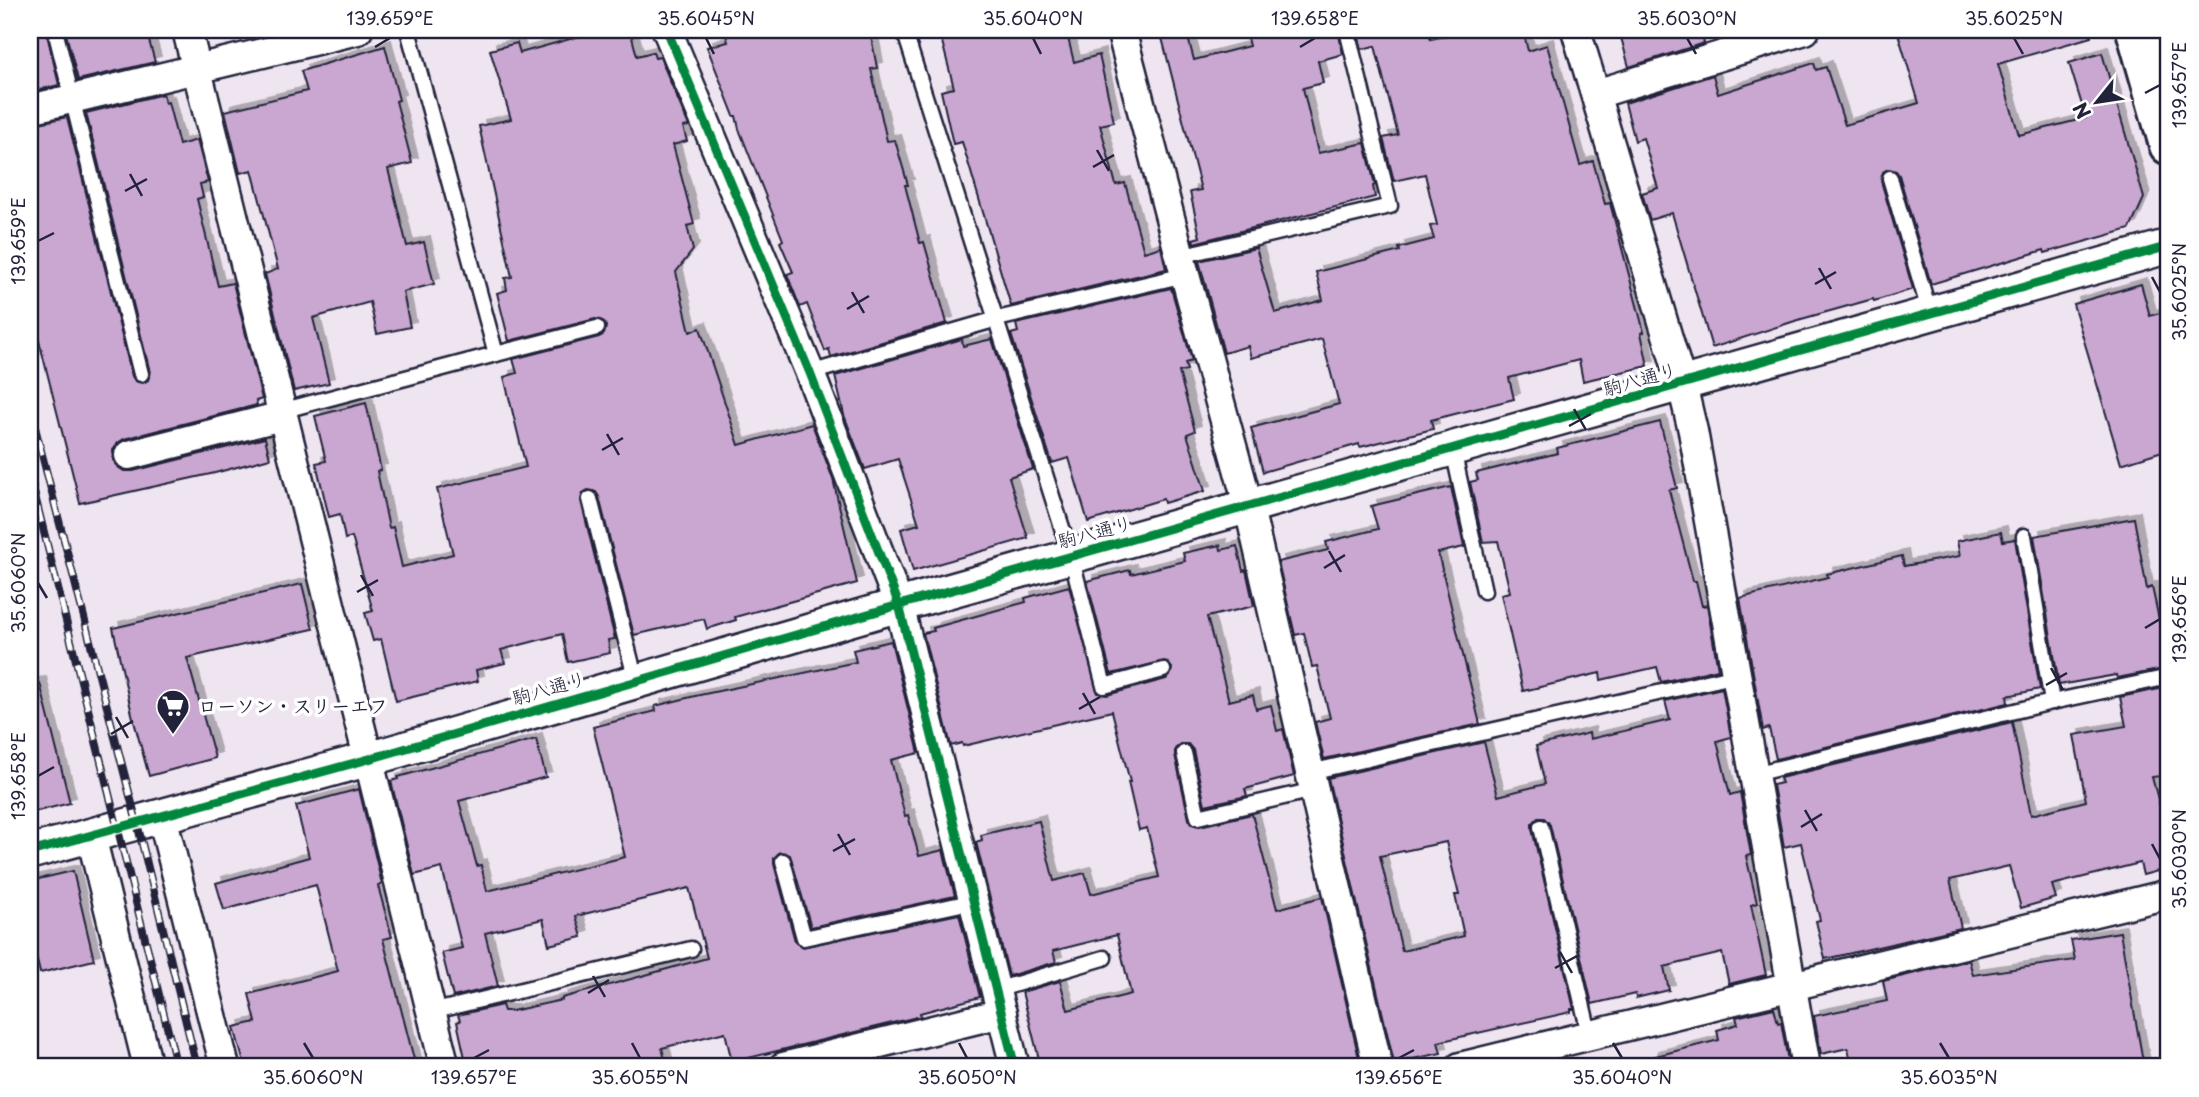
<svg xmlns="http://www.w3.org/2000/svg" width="2199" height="1097" font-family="'Playpen Sans','Klee One',sans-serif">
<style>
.building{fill:#c9a7d0;stroke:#22223b;stroke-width:2;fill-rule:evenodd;filter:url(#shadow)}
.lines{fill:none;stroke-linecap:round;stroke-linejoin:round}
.service-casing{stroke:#22223b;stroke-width:19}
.minor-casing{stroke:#22223b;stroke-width:33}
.tertiary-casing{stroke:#22223b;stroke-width:38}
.primary-casing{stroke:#22223b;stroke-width:44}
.service{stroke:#fff;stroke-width:14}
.minor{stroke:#fff;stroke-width:28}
.tertiary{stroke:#fff;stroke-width:33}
.primary{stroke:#fff;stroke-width:38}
.rail-casing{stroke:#22223b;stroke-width:8}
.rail{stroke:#fff;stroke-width:5;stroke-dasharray:16;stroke-linecap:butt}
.cycleway-casing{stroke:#fff;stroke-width:13}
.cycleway{stroke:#00873e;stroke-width:9}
.ticks{fill:none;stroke:#22223b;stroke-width:2.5}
.labels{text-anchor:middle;stroke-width:7;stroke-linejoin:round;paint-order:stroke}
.street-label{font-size:19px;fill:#22223b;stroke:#fff}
.poi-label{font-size:19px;font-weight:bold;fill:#22223b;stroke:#fff;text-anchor:start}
.neatline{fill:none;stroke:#22223b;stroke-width:2.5}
.ticks-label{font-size:18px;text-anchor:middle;fill:#22223b}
</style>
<defs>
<filter id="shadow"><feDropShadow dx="6" dy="-6" stdDeviation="0" flood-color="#0004"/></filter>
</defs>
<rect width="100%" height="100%" fill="#efe5f1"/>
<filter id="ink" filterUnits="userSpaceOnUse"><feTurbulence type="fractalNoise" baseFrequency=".0143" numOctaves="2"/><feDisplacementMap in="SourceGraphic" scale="14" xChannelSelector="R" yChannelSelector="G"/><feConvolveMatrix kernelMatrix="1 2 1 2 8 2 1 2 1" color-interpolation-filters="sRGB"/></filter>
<g filter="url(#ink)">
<g class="building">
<polygon points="30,30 46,30 59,85 30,92"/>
<polygon points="65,30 146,30 155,62 78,80"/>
<polygon points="602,30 630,30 637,56 653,52 655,58 660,57 689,126 683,127 687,141 673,145 694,224 687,226 693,250 676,272 690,332 700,328 739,445 812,424 833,479 857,583 735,617 736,620 707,629 704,619 634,635 599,497 596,492 588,490 583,493 581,501 615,639 608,640 610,653 568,662 562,634 501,650 505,663 476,670 478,681 396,701 381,639 373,641 365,613 373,611 352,537 345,539 340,514 329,517 316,463 326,461 315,416 366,403 381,470 377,471 389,528 393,527 402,567 453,554 437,489 526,467 504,377 517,373 513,359 599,337 604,334 606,326 603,321 595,319 509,341 497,293 507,290 505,278 512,277 479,126 511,119 490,50 517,43 520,53"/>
<polygon points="750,30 870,30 877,68 871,69 887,141 895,140 908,185 905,185 920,243 924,242 947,323 831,357 829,349 825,351 807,304 800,307 787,274 793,272 780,242 783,240 739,129 736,116 734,116 707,47 728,42 726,34"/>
<polygon points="939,30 1066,30 1074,62 1099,55 1114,122 1100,125 1116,185 1125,183 1144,252 1161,247 1166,269 1011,306 962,142 953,144 941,91 954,88"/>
<polygon points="1160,30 1186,30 1194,60 1249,46 1245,30 1338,30 1343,54 1318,61 1323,83 1303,88 1318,153 1365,143 1375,185 1373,186 1375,197 1194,243 1193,239 1200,237 1190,192 1201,190"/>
<polygon points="1357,30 1428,30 1431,39 1471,30 1523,30 1528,51 1547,45 1580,165 1593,161 1605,204 1610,203 1644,332 1641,333 1648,366 1583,381 1579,360 1509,378 1514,399 1431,420 1433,429 1360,447 1359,444 1263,472 1251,428 1339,404 1322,339 1251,358 1248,346 1224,353 1199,261 1256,248 1275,313 1323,300 1316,272 1400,251 1399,248 1434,239 1430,226 1437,225 1425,174 1394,181 1383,138 1398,135 1375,46 1362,49"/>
<polygon points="1619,30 1701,30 1704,43 1629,67"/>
<polygon points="1897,30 2090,30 2091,37 1998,64 2019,135 2086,118 2069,63 2102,53 2144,198 2130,229 2045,253 2044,250 1931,284 1899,175 1896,171 1888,169 1883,172 1881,181 1913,289 1874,301 1873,299 1798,320 1712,348 1672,213 1650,220 1642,193 1658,188 1643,138 1635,141 1625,103 1713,75 1718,94 1814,63 1816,70 1826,67 1845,125 1919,103"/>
<polygon points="385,46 399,100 396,101 412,163 388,169 407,246 424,242 434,284 403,292 410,327 377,334 370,302 313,318 329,383 294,391 265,274 278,269 252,170 240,173 225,111 307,91 301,71"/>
<polygon points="163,94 165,103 168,102 179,145 197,140 208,182 200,184 203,197 197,199 218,286 233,283 262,399 256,401 257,405 124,439 118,443 113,450 113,460 118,467 124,471 133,471 265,438 270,458 215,473 80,503 30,305 30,125 67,117 132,376 135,381 143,383 148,380 150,372 86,113"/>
<polygon points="2141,284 2150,316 2169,310 2169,449 2121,464 2073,304"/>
<polygon points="1171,288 1192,361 1185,363 1187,370 1179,372 1195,431 1187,434 1205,491 1164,503 1163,499 1088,522 1069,458 1052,463 1011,334 1018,332 1016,324"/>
<polygon points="962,339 963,346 992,339 1033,469 1009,477 1028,538 913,571 901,529 919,524 898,459 865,469 844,415 835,376"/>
<polygon points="1660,422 1677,488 1669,490 1693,581 1696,581 1702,606 1707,605 1718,669 1661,682 1657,667 1601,680 1600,673 1523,691 1501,594 1510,592 1498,541 1483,542 1470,482 1478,480 1476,473 1558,453 1557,448"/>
<polygon points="1451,487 1464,547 1438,553 1480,724 1324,759 1315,722 1330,718 1317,666 1312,667 1304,633 1295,635 1278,562 1328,550 1326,542 1378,529 1371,506"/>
<polygon points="2134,518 2147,589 2152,587 2160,624 2169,622 2169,668 2117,678 2116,675 2059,685 2034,536"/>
<polygon points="2001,532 2003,541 2015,539 2040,689 2007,696 2008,703 1776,759 1769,728 1763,730 1740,598 1828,577 1827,574 1902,556 1904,566 1960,556 1957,541"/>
<polygon points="1220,545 1221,550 1237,546 1243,571 1246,570 1254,606 1207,617 1229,701 1253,695 1256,709 1271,705 1277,731 1283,729 1294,776 1245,789 1247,796 1205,805 1193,750 1188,744 1181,744 1175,749 1175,755 1189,819 1191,824 1200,826 1252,814 1277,909 1322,897 1361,1067 1041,1067 1022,992 1060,981 1068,1010 1131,994 1117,935 1053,951 1056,962 1009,976 976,842 982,840 981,835 1039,821 1054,881 1085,873 1091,894 1159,877 1147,828 1139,830 1128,782 1130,782 1112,711 963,746 962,743 951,746 923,633 934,631 933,628 1026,602 1025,598 1069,586 1098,693 1107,695 1166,679 1170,676 1172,668 1165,661 1111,674 1087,581 1130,570 1131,574 1185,561 1183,553"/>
<polygon points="302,584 313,629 187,658 215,758 149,776 132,714 113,628"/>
<polygon points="891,641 919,753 891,760 905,816 908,815 919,856 943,850 955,896 811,927 790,855 780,852 774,858 774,864 795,941 802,947 959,914 980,997 920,1013 921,1016 732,1062 725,1032 662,1048 667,1067 467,1067 457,1022 460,1021 458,1015 502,1005 504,1011 512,1011 562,1000 562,998 707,958 689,888 576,916 582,937 549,945 543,919 485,933 498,986 453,997 442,953 462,948 442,868 414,875 391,781 398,779 398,777 536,739 546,777 459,801 477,866 481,865 487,891 625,857 593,727 656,711 655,706 695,696 856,662 853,650"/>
<polygon points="40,683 70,803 30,813 30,684"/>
<polygon points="2169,687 2169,775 2152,777 2169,840 2169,868 2143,875 2140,863 2052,885 2056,898 2021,908 2009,866 1950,880 1961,928 1825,959 1816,921 1820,920 1801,843 1784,847 1773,785 1782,783 1780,778 2012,722 2031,815 2086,801 2074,735 2126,726 2120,697"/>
<path d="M1722,688L1731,737L1717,741L1730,795L1740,792L1751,855L1746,856L1757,903L1751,905L1766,975L1729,984L1722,953L1664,967L1669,990L1636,998L1635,994L1592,1004L1550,825L1544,818H1538L1532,824V829L1574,1009H1571V1012L1438,1042L1441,1053L1394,1063L1328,778L1484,742L1498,796L1545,784L1536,746L1589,733L1590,739L1670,720L1665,701ZM1446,842L1459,895H1455L1464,936L1402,951L1380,856Z"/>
<polygon points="359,789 382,884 378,886 392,937 383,939 416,1067 245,1067 234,1027 256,1022 249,994 338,971 316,885 224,910 216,883 309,857 296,806"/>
<polygon points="73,871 94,960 40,973 30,929 30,881"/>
<polygon points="2120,932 2144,1067 1852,1067 1848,1048 1821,1054 1814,1016 1887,1001 1883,981 1969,960 1973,975 2075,960 2071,940"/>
<polygon points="1774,1008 1778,1023 1781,1022 1788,1061 1780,1063 1781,1067 1653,1067 1652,1057 1719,1040 1717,1030 1738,1024 1736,1017"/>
</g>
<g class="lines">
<defs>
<g id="service">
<polyline points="55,30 141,374"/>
<polyline points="904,30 1071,556 1104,686 1163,670"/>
<polyline points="1890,178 1930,314"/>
<polyline points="1180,256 1390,206 1347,30"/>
<polyline points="496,354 597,328"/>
<polyline points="810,373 997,319 1185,275"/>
<polyline points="281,411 496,354 408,30"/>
<polyline points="1453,450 1484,591"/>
<polyline points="590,499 636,681"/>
<polyline points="2024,536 2052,702"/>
<polyline points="1184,753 1198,817 1314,790"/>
<polyline points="1310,772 1737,675"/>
<polyline points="1754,774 2052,702 2169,677"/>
<polyline points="1541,827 1590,1037"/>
<polyline points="783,861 804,938 975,901"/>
<polyline points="996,990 1104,958"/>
<polyline points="431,1012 691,949"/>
</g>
<g id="minor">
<polyline points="187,30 445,1067"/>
<polyline points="667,30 810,373 899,605 1015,1067"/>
<polyline points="1121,30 1185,275 1249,508 1378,1067"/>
<polyline points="1576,30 1682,385 1693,431 1806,1067"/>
<polyline points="1596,94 1805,30"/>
<polyline points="30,109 358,30"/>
<polyline points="129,455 282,416"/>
<polyline points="162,816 225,1067"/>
<polyline points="91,836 148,1067"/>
<polyline points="783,1067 1002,1013"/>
<polyline points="1460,1067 2169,894"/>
</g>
<polyline id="tertiary" points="30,852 369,759 899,605 2169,246"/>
<polyline id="primary" points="2136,30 2169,145"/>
</defs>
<use href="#service" class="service-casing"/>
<use href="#minor" class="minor-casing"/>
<use href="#tertiary" class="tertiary-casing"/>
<use href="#primary" class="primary-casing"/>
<use href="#service" class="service"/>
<use href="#minor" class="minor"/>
<use href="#tertiary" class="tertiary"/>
<use href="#primary" class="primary"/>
<defs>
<g id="rail">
<polyline points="30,408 137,823 197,1067"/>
<polyline points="30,476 177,1067"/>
</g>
</defs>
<use href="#rail" class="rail-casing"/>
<use href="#rail" class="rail"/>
<defs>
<g id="cycleway">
<polyline points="667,30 810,373 899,605 1015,1067"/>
<polyline points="30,852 369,759 899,605 2169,246"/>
</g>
</defs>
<use href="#cycleway" class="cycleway-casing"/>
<use href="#cycleway" class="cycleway"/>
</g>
</g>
<path class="ticks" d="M706,38L714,54M1033,38L1041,54M1687,38L1696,54M2014,38L2023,54M375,47L390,38M1300,47L1315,38M2145,93L2160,85M1097,150L1109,171M1093,167L1114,155M130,174L142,196M125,191L147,179M38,241L54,233M1819,268L1831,289M2152,277L2160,292M1815,284L1836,272M852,292L864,313M847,309L869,296M1574,409L1586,430M1569,426L1591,414M607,434L619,455M602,450L623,438M1329,551L1341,572M1324,568L1345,555M361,575L373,596M38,583L47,598M357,592L378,580M2145,628L2160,619M2051,668L2063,690M2046,685L2067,673M1083,693L1095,714M1079,709L1100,697M116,717L128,738M111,734L133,721M38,776L54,767M1805,810L1817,831M1801,827L1822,814M838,834L850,855M2152,844L2160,859M833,851L855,839M1560,952L1572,973M1555,968L1577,956M593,976L605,997M588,993L609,980M304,1043L313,1058M632,1043L640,1058M959,1043L967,1058M1613,1043L1622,1058M1940,1043L1949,1058M474,1058L489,1050M1399,1058L1414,1050"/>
<defs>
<symbol id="supermarket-pin" viewBox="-11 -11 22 30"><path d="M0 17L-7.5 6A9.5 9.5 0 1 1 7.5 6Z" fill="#22223b" stroke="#fff"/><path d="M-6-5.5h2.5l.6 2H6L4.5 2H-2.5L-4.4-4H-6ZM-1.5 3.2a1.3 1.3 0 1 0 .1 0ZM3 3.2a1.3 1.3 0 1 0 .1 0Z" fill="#fff"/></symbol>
</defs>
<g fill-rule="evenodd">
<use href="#supermarket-pin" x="154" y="687" width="38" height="52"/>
</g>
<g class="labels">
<g class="street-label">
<text transform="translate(1640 379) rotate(-16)" y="7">駒八通り</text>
<text transform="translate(1095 532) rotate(-15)" y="7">駒八通り</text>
<text transform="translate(549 688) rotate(-16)" y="7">駒八通り</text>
</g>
<g class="poi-label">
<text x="198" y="713">ローソン・スリーエフ</text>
</g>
</g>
<rect width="2199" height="1097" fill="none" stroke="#fff" stroke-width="77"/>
<g transform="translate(2097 102) rotate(240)" stroke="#ffffff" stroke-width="5" paint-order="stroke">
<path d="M0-5L12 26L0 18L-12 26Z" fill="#22223b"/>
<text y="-10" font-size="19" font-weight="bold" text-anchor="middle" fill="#22223b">N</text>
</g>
<rect x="38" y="38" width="2122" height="1020" class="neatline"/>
<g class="ticks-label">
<text x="390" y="25">139.659°E</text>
<text x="706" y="25">35.6045°N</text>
<text x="1033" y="25">35.6040°N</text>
<text x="1315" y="25">139.658°E</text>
<text x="1687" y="25">35.6030°N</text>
<text x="2014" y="25">35.6025°N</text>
<text transform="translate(2180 85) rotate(-90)" y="6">139.657°E</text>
<text transform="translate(19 241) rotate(-90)" y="6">139.659°E</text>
<text transform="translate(2180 292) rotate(-90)" y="6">35.6025°N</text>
<text transform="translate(19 583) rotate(-90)" y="6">35.6060°N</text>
<text transform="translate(2180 619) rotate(-90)" y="6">139.656°E</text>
<text transform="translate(19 776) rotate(-90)" y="6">139.658°E</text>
<text transform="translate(2180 859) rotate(-90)" y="6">35.6030°N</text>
<text x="313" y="1084">35.6060°N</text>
<text x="474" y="1084">139.657°E</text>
<text x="640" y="1084">35.6055°N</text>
<text x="967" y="1084">35.6050°N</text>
<text x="1399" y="1084">139.656°E</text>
<text x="1622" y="1084">35.6040°N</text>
<text x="1949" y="1084">35.6035°N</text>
</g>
</svg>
